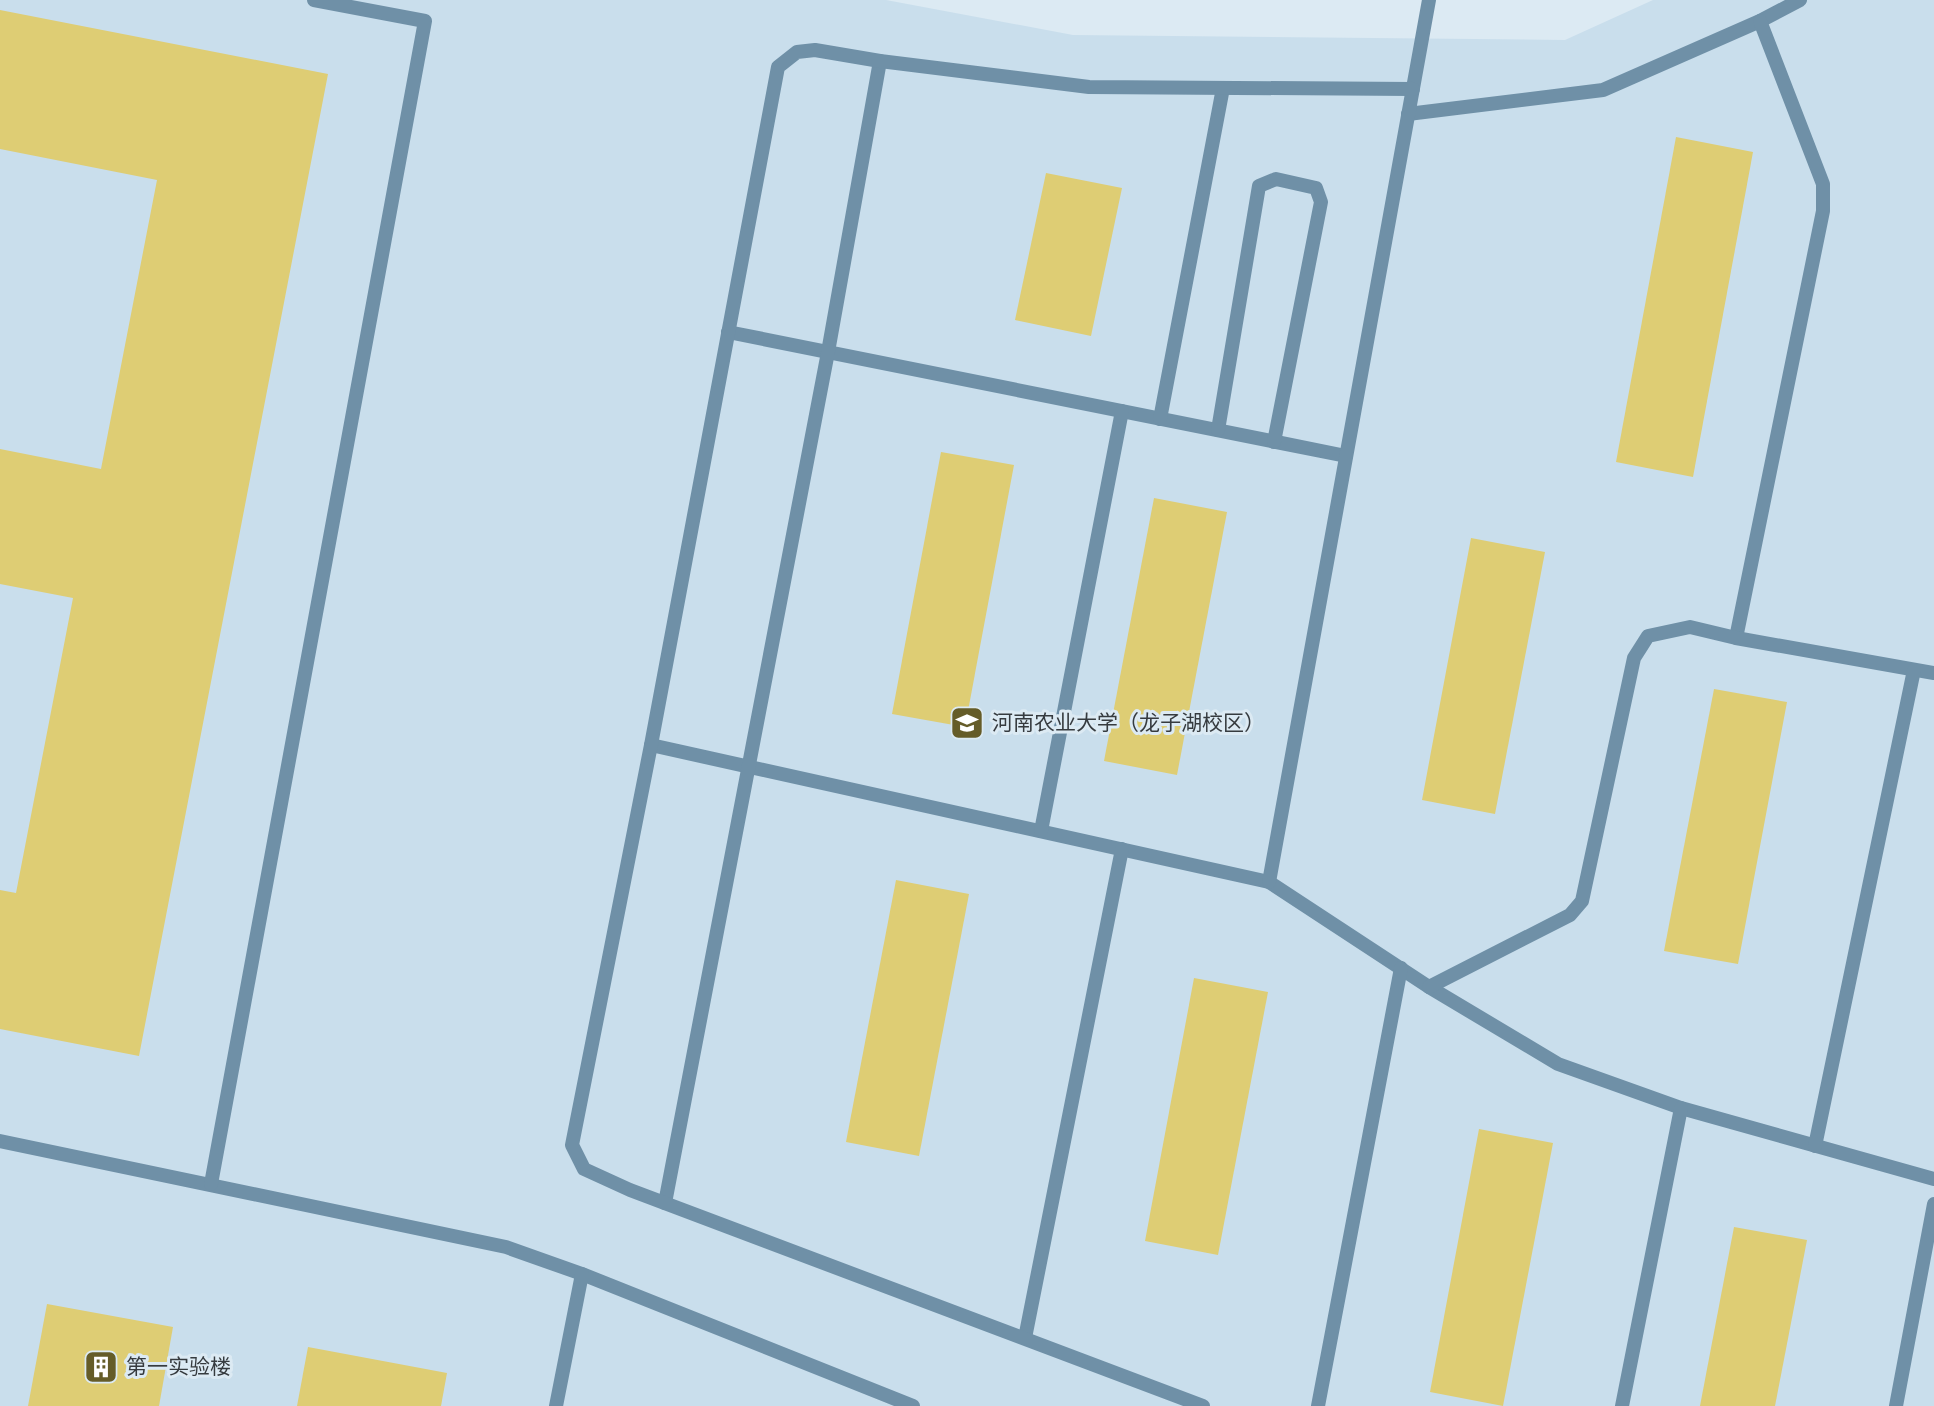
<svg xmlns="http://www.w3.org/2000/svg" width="1934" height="1406" font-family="'Crimson Pro','Noto Sans SC',serif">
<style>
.built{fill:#c9deec}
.building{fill:#decd74}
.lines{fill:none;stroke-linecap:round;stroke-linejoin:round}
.lane{stroke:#6f90a7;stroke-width:14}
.labels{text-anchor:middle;stroke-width:6;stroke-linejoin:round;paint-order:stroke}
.poi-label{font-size:21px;fill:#363b3f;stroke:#dceaf3;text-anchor:start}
</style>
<rect width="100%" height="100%" fill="#dceaf3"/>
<polygon class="built" points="0,0 886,0 1073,35 1565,40 1653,0 1934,0 1934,1406 0,1406"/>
<g class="building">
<polygon points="0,10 328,74 139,1056 0,1029 0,890 16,893 73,598 0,584 0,449 101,469 157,180 0,149"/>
<polygon points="1676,137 1753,152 1693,477 1616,462"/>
<polygon points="1046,173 1122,188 1091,336 1015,320"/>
<polygon points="941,452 1014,465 965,727 892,714"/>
<polygon points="1154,498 1227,512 1177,775 1104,761"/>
<polygon points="1471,538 1545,552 1495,814 1422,800"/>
<polygon points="1714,689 1787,702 1738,964 1664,951"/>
<polygon points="896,880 969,894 919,1156 846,1142"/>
<polygon points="1194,978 1268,992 1218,1255 1145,1241"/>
<polygon points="1479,1129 1553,1143 1503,1406 1430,1392"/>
<polygon points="1734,1227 1807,1240 1775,1406 1700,1406"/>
<polygon points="47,1304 173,1327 159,1406 28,1406"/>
<polygon points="308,1347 447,1373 441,1406 297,1406"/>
</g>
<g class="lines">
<g class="lane">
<polyline points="1408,114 1603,90 1760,21 1800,0"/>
<polyline points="728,332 1346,456"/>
<polyline points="1160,419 1223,88"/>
<polyline points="1218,430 1259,186 1276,179 1316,188 1321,202 1274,442"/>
<polyline points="1736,638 1823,211 1823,184 1760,21"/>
<polyline points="651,745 1269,882 1429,987 1558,1064 1681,1108 1934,1179"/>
<polyline points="1041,831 1122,411"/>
<polyline points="1269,882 1429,0"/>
<polyline points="1429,987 1570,915 1582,901 1634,658 1648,636 1690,627 1736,638 1934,673"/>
<polyline points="0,1141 506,1247 582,1274 913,1406"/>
<polyline points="1815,1146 1914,670"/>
<polyline points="211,1184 425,21 314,0"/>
<polyline points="665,1203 828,352 880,61"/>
<polyline points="1025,1338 1122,849"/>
<polyline points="556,1406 582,1274"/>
<polyline points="1203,1406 630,1190 584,1169 572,1145 651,745 778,67 797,52 815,50 880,61 1089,87 1413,89"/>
<polyline points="1318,1406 1401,968"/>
<polyline points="1622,1406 1681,1108"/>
<polyline points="1896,1406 1934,1204"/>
</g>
</g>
<defs>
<symbol id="university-square" viewBox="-11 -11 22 22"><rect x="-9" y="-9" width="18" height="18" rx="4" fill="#655c28" stroke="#dceaf3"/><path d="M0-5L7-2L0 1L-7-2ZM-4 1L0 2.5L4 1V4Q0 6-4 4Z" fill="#fff"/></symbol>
<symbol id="building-square" viewBox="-11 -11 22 22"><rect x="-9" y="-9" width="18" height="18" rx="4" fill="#655c28" stroke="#dceaf3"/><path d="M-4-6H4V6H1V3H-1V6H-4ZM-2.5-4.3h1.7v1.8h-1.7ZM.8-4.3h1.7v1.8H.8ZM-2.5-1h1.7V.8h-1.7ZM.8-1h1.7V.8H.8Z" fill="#fff"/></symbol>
</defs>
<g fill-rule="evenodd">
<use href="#university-square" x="948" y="704" width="38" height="38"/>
<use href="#building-square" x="82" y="1348" width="38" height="38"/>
</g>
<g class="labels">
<g class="poi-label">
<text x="992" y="730">河南农业大学（龙子湖校区）</text>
<text x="126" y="1374">第一实验楼</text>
</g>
</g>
</svg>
